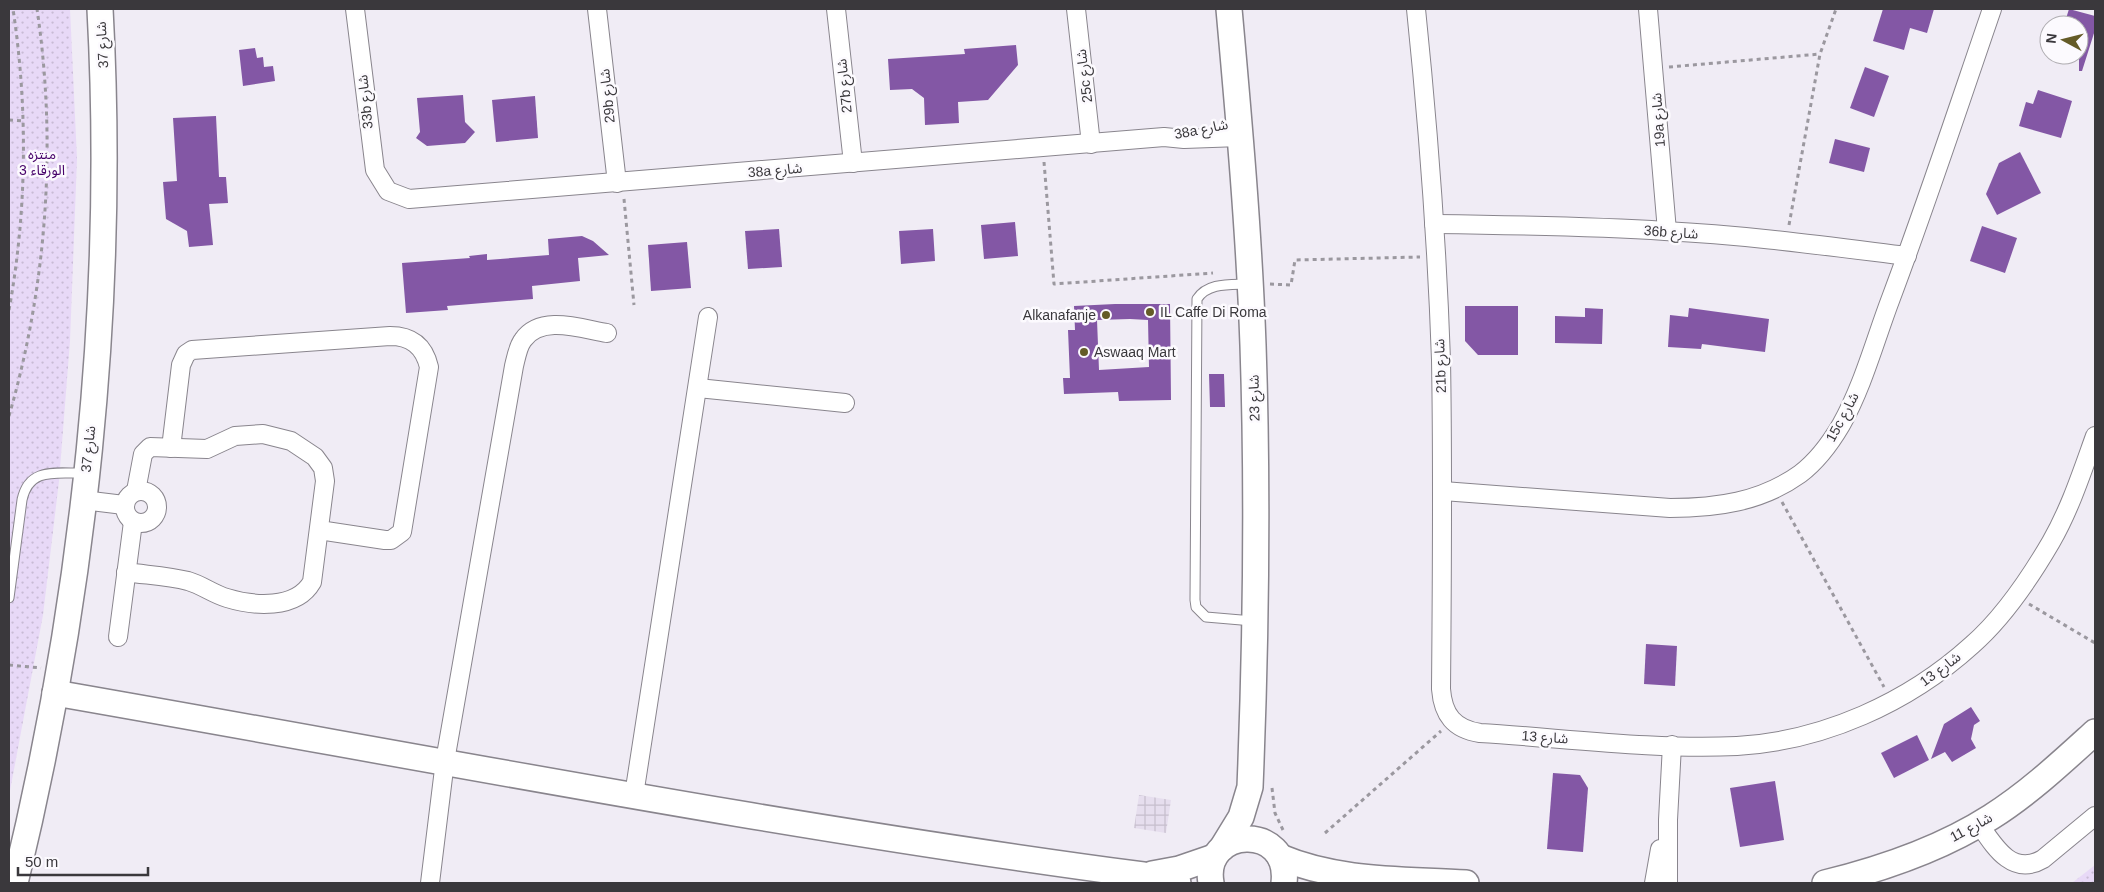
<svg xmlns="http://www.w3.org/2000/svg" width="2104" height="892" font-family="Arial,'Noto Sans Arabic',sans-serif">
<style>
.industrial{fill:url(#industrial-grid)}
.park{fill:url(#park-dots)}
.building{fill:#8357a5;fill-rule:evenodd}
.lines{fill:none;stroke-linecap:round;stroke-linejoin:round}
.lane-casing{stroke:#89858d;stroke-width:11}
.street-casing{stroke:#89858d;stroke-width:20}
.secondary-casing{stroke:#89858d;stroke-width:28}
.path{stroke:#9b989f;stroke-width:3;stroke-dasharray:4 4;stroke-linecap:butt}
.lane{stroke:#fff;stroke-width:9}
.street{stroke:#fff;stroke-width:18}
.secondary{stroke:#fff;stroke-width:25}
.poi-dot{fill:#645b27;stroke:#fcfafe;stroke-width:2}
.labels{text-anchor:middle;stroke-width:5;stroke-linejoin:round;paint-order:stroke}
.street-label{font-size:14px;fill:#3a383c;stroke:#fcfafe}
.park-label{font-size:14px;fill:#47036a;stroke:#fcfafe}
.poi-label{font-size:14px;fill:#3a383c;stroke:#fcfafe;text-anchor:start}
</style>
<defs>
<pattern id="industrial-grid" width="8" height="8" patternUnits="userSpaceOnUse" patternTransform="scale(1.25)"><rect width="8" height="8" fill="#e6deee"/><path d="M0 4h8M4 0v8" fill="none" stroke="#c6bfcd"/></pattern>
<pattern id="park-dots" width="8" height="8" patternUnits="userSpaceOnUse" patternTransform="scale(1.25)"><rect width="8" height="8" fill="#e8d9f7"/><path d="M2 2h.1M6 6h.1" fill="none" stroke="#c8bbd5" stroke-width="1.8" stroke-linecap="round"/></pattern>
</defs>
<rect width="100%" height="100%" fill="#f0ecf5"/>
<polygon class="industrial" points="1139,795 1171,800 1166,833 1134,828"/>
<g class="park">
<polygon points="9,9 70,9 77,159 70,341 59,481 43,615 9,796"/>
<polygon points="2095,865 2095,883 2072,883"/>
</g>
<g class="building">
<polygon points="1883,9 1934,9 1927,33 1910,28 1904,50 1873,41"/>
<polygon points="2069,9 2095,16 2095,30 2082,71 2079,71 2079,25 2064,25"/>
<polygon points="1016,45 1018,65 988,100 958,102 959,123 925,125 924,98 912,89 890,90 888,59 965,54 964,49"/>
<polygon points="255,48 257,58 263,57 264,67 273,66 275,81 243,86 239,50"/>
<polygon points="1865,67 1889,76 1874,117 1850,108"/>
<polygon points="2038,90 2072,101 2061,138 2019,126 2026,102 2033,104"/>
<polygon points="463,95 465,122 475,132 465,143 427,146 416,138 420,132 417,98"/>
<polygon points="535,96 538,138 496,142 492,100"/>
<polygon points="216,116 219,177 226,177 228,203 209,204 213,245 189,247 187,231 166,219 163,182 177,181 173,118"/>
<polygon points="1835,139 1870,148 1864,172 1829,163"/>
<polygon points="2020,152 2041,193 1997,215 1986,194 1999,163"/>
<polygon points="1015,222 1018,256 984,259 981,225"/>
<polygon points="1982,226 2017,238 2005,273 1970,261"/>
<polygon points="779,229 782,267 748,269 745,231"/>
<polygon points="933,229 935,261 901,264 899,231"/>
<polygon points="582,236 593,241 609,255 578,258 580,281 532,286 533,299 447,306 448,310 406,313 402,263 470,258 469,256 487,254 487,260 549,255 548,239"/>
<polygon points="687,242 691,288 651,291 648,245"/>
<path d="M1115,304H1170L1171,400L1119,401L1118,392L1064,394L1063,378H1070L1068,330H1075L1074,306ZM1130,319L1148,320L1149,367L1099,370L1097,320Z"/>
<polygon points="1465,306 1518,306 1518,355 1478,355 1465,341"/>
<polygon points="1585,308 1603,309 1602,344 1555,343 1555,316 1585,317"/>
<polygon points="1689,308 1769,319 1765,352 1702,344 1701,349 1668,347 1670,315 1688,317"/>
<polygon points="1209,374 1224,374 1225,407 1210,407"/>
<polygon points="1646,644 1677,646 1675,686 1644,684"/>
<polygon points="1971,707 1980,721 1974,725 1971,739 1976,748 1952,762 1945,752 1931,759 1944,724"/>
<polygon points="1917,735 1929,760 1894,778 1881,753"/>
<polygon points="1553,773 1580,775 1588,788 1583,852 1547,849"/>
<polygon points="1775,781 1784,840 1740,847 1730,788"/>
</g>
<g class="lines">
<defs>
<g id="lane">
<path d="M1249,284C1231,285 1208,282 1197,299L1195,600L1196,607L1206,617L1253,621"/>
<path d="M9,598L22,500C29,466 58,474 85,473"/>
</g>
<g id="street">
<polyline points="355,9 375,170 388,191 409,199 1164,137 1184,139 1240,137"/>
<polyline points="597,9 617,183"/>
<polyline points="836,9 853,163"/>
<polyline points="1076,9 1091,144"/>
<path d="M1416,9C1428,125 1437,243 1441,360C1443,470 1442,579 1441,689C1443,715 1454,729 1480,733C1563,738 1654,750 1737,746C1823,741 1908,703 1972,645C2004,617 2030,578 2051,542C2070,509 2082,472 2095,436"/>
<polyline points="1648,9 1667,231"/>
<path d="M1434,224C1511,225 1588,226 1665,231C1746,235 1826,246 1907,256"/>
<polyline points="698,388 845,403"/>
<path d="M171,448L181,365L186,354L192,350L390,336C411,336 424,346 429,367L402,532L391,540H385L319,530"/>
<circle cx="141" cy="507" r="16"/>
<path d="M1443,491L1670,508C1716,508 1761,502 1800,474C1816,462 1831,442 1841,425C1863,386 1875,340 1891,298C1927,202 1959,105 1992,9"/>
<polyline points="83,500 124,505"/>
<path d="M126,572C146,575 168,576 188,581C202,585 213,594 227,598C253,606 296,610 312,582L325,481L323,468L315,457L291,441L263,434L235,436L207,449L150,447L143,454L136,491"/>
<polyline points="118,637 133,522"/>
<polyline points="634,795 708,317"/>
<path d="M1979,824C1994,846 2012,877 2043,859L2095,816"/>
<path d="M430,883L445,761L514,366C516,358 518,346 523,340C541,314 582,329 607,333"/>
<polyline points="1654,883 1660,849"/>
<polyline points="1668,883 1668,820 1672,745"/>
</g>
<g id="secondary">
<path d="M55,693C417,756 779,827 1143,875L1178,883"/>
<path d="M1222,848L1241,817L1250,787C1256,640 1258,492 1253,345C1249,233 1239,120 1229,9"/>
<path d="M1280,857C1339,882 1403,879 1466,883"/>
<polyline points="1152,874 1179,869 1214,857"/>
<path d="M15,883C84,599 116,301 100,9"/>
<path d="M1211,883C1201,827 1291,822 1284,883"/>
<path d="M1825,883C1882,869 1941,849 1991,817C2029,793 2062,762 2095,732"/>
</g>
</defs>
<use href="#lane" class="lane-casing"/>
<use href="#street" class="street-casing"/>
<use href="#secondary" class="secondary-casing"/>
<g class="path">
<polyline points="1669,67 1820,54"/>
<polyline points="9,120 23,121"/>
<polyline points="1044,162 1054,284 1213,273"/>
<polyline points="624,199 634,305"/>
<polyline points="1789,225 1820,54 1836,9"/>
<polyline points="1270,284 1291,285 1295,260 1420,257"/>
<path d="M9,310C27,211 28,108 13,9"/>
<path d="M9,416C47,285 57,143 37,9"/>
<polyline points="1782,502 1884,687"/>
<polyline points="2029,604 2095,643"/>
<polyline points="9,665 41,668"/>
<polyline points="1272,788 1275,813 1283,830"/>
<polyline points="1325,833 1441,731"/>
</g>
<use href="#lane" class="lane"/>
<use href="#street" class="street"/>
<use href="#secondary" class="secondary"/>
</g>
<g class="poi-dot">
<circle cx="1150" cy="312" r="5"/>
<circle cx="1106" cy="315" r="5"/>
<circle cx="1084" cy="352" r="5"/>
</g>
<g class="labels">
<g class="street-label">
<text transform="translate(102 45) rotate(-93)" y="5">شارع 37</text>
<text transform="translate(1084 76) rotate(-97)" y="5">25c شارع</text>
<text transform="translate(844 86) rotate(-96)" y="5">27b شارع</text>
<text transform="translate(607 96) rotate(-96)" y="5">29b شارع</text>
<text transform="translate(365 102) rotate(-96)" y="5">33b شارع</text>
<text transform="translate(1658 120) rotate(-94)" y="5">19a شارع</text>
<text transform="translate(1201 129) rotate(-11)" y="5">38a شارع</text>
<text transform="translate(775 170) rotate(-5)" y="5">38a شارع</text>
<text transform="translate(1671 232) rotate(4)" y="5">36b شارع</text>
<text transform="translate(1440 366) rotate(-92)" y="5">21b شارع</text>
<text transform="translate(1254 398) rotate(-91)" y="5">شارع 23</text>
<text transform="translate(1842 417) rotate(-62)" y="5">15c شارع</text>
<text transform="translate(88 449) rotate(-84)" y="5">شارع 37</text>
<text transform="translate(1940 669) rotate(-37)" y="5">شارع 13</text>
<text transform="translate(1545 737) rotate(4)" y="5">شارع 13</text>
<text transform="translate(1971 827) rotate(-28)" y="5">شارع 11</text>
</g>
<g class="park-label">
<text x="42" y="159">منتزه<tspan x="42" dy="16">الورقاء 3</tspan></text>
</g>
<g class="poi-label">
<text x="1160" y="317">IL Caffe Di Roma</text>
<text x="1096" y="320" text-anchor="end">Alkanafanje</text>
<text x="1094" y="357">Aswaaq Mart</text>
</g>
</g>
<rect width="2104" height="892" fill="none" stroke="#3a383c" stroke-width="20"/>
<g transform="translate(2064 40) rotate(277)"><circle r="24" fill="#fcfafe" stroke="#aeacb0"/>
<path d="M0-4L9 19L0 12L-9 19Z" fill="#645b27"/>
<text y="-8" font-size="14" font-weight="bold" text-anchor="middle" fill="#3a383c">N</text>
</g>
<path d="M18 867v8h130v-8" fill="none" stroke="#3a383c" stroke-width="2.5"/>
<text x="25" y="867" font-size="15" fill="#3a383c" stroke="#fcfafe" stroke-width="4" paint-order="stroke">50 m</text>
</svg>
